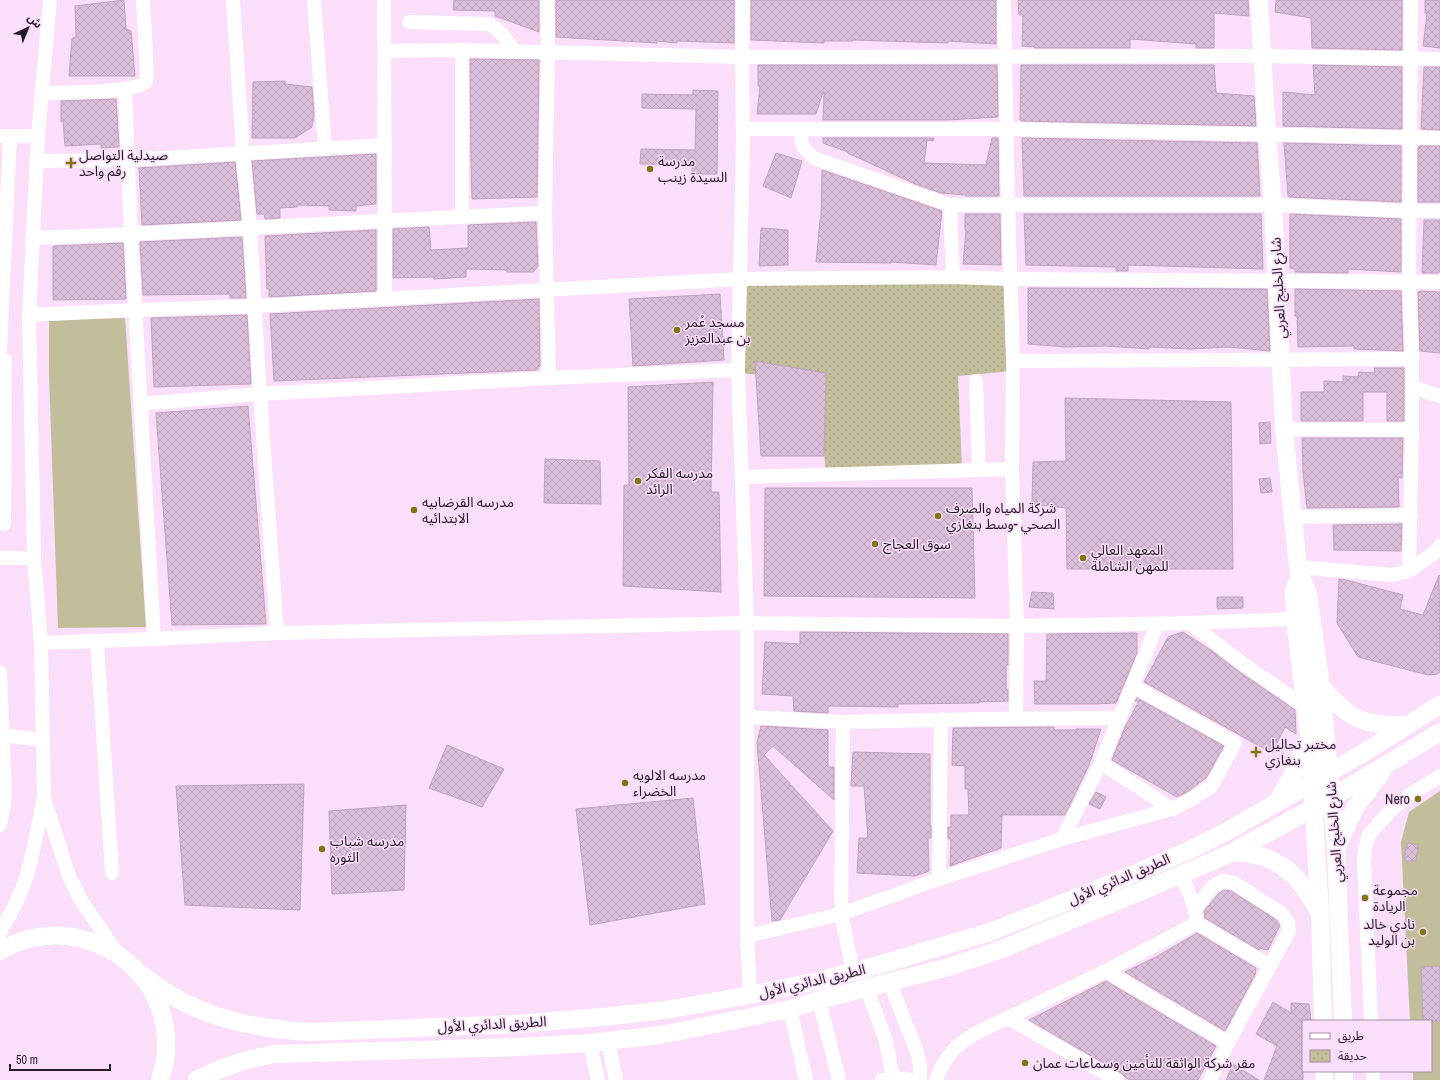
<svg xmlns="http://www.w3.org/2000/svg" width="1440" height="1080" font-family="'Archivo Narrow','Noto Sans Arabic',sans-serif">
<style>
.park{fill:url(#park-dots)}
.garden{fill:#c2be9c}
.building{fill:url(#building-cross-hatch);stroke:#bfa4be}
.lines{fill:none;stroke-linecap:round;stroke-linejoin:round}
.minor{stroke:#fff;stroke-width:14}
.major{stroke:#fff;stroke-width:18}
.poi-dot{fill:#817416;stroke:#fadefa;stroke-width:1.5}
.labels{text-anchor:middle;stroke-width:3;stroke-linejoin:round;paint-order:stroke}
.poi-label{font-size:14px;fill:#241a24;stroke:#fadefa;text-anchor:start}
.street-label{font-size:14px;fill:#241a24;stroke:#fadefa}
</style>
<defs>
<pattern id="park-dots" width="8" height="8" patternUnits="userSpaceOnUse"><rect width="8" height="8" fill="#c2be9c"/><path d="M2 2h.1M6 6h.1" fill="none" stroke="#a7a386" stroke-width="1.8" stroke-linecap="round"/></pattern>
<pattern id="building-cross-hatch" width="8" height="8" patternUnits="userSpaceOnUse"><rect width="8" height="8" fill="#dbbfda"/><path d="M0 0l8 8M0 8l8-8" fill="none" stroke="#bca4bb"/></pattern>
</defs>
<rect width="100%" height="100%" fill="#fadefa"/>
<polygon class="park" points="740,279 1010,279 1013,371 958,376 962,468 826,473 817,380 740,373"/>
<g class="garden">
<polygon points="125,318 146,627 58,628 49,375 49,319"/>
<polygon points="1440,791 1440,1080 1413,1080 1413,1071 1431,1071 1431,1021 1410,1021 1401,842 1409,812"/>
</g>
<g class="building">
<polygon points="124,0 126,29 131,31 135,76 69,76 72,38 76,37 75,6"/>
<polygon points="454,0 539,0 539,32 495,16 495,11 453,10"/>
<polygon points="556,0 734,0 734,43 677,41 677,43 657,41 657,43 556,37"/>
<polygon points="751,0 996,0 996,44 948,41 948,43 853,40 853,41 824,41 824,43 751,40"/>
<polygon points="1018,0 1248,0 1249,16 1214,13 1214,48 1196,48 1196,44 1130,39 1130,48 1035,48 1035,47 1022,46 1023,15 1019,15"/>
<polygon points="1276,0 1402,0 1402,50 1312,48 1311,18 1275,12"/>
<polygon points="1425,0 1440,0 1440,48 1423,46 1427,14 1425,13"/>
<polygon points="470,59 539,60 537,197 472,199 471,164"/>
<polygon points="758,65 997,65 998,117 947,120 823,120 824,92 823,92 816,114 757,114 760,86 758,86"/>
<polygon points="1021,65 1214,65 1216,93 1254,96 1256,126 1022,121 1020,120"/>
<polygon points="1313,65 1402,67 1402,129 1283,126 1283,92 1315,95"/>
<polygon points="1424,67 1440,67 1440,130 1421,129"/>
<polygon points="285,81 285,84 312,87 314,116 312,127 295,138 252,138 253,82"/>
<polygon points="693,90 718,91 717,174 692,174 692,165 640,164 641,149 695,150 696,109 642,108 642,94 693,95"/>
<polygon points="116,99 119,147 101,148 101,144 65,146 63,121 61,122 61,101"/>
<polygon points="823,138 934,138 933,141 927,140 924,163 986,165 992,138 998,138 999,196 966,196 966,195 941,193 915,184 848,153 848,152 823,143"/>
<polygon points="1022,138 1257,143 1260,196 1024,196"/>
<polygon points="1284,143 1401,146 1401,202 1289,197 1288,196"/>
<polygon points="1420,146 1440,146 1440,202 1418,202 1418,147"/>
<polygon points="776,153 802,161 791,198 763,186"/>
<polygon points="376,154 376,204 356,206 356,211 329,210 329,206 297,205 297,207 280,208 280,218 265,219 264,214 257,214 252,161"/>
<polygon points="235,162 241,220 142,225 139,168"/>
<polygon points="822,170 942,211 936,265 891,262 891,263 816,262 820,220 821,220"/>
<polygon points="965,214 1000,214 1001,265 963,264 966,230 965,230"/>
<polygon points="1024,214 1261,214 1263,269 1128,265 1128,271 1116,271 1116,267 1026,265"/>
<polygon points="1290,214 1401,219 1401,272 1348,269 1348,273 1295,272 1295,269 1290,268"/>
<polygon points="1424,220 1440,220 1440,272 1438,272 1438,273 1422,273"/>
<polygon points="536,222 538,266 533,272 507,272 507,270 466,269 466,277 434,279 434,277 393,278 393,229 429,227 431,250 468,248 468,225"/>
<polygon points="761,228 788,230 788,265 759,266"/>
<polygon points="376,230 376,291 269,297 269,289 267,289 265,236"/>
<polygon points="242,237 246,298 230,298 230,294 143,295 140,242"/>
<polygon points="123,243 126,299 53,300 53,247 54,246"/>
<polygon points="1028,288 1267,289 1270,351 1229,347 1190,349 1149,347 1149,349 1105,346 1066,347 1028,344"/>
<polygon points="1295,289 1401,291 1403,351 1354,349 1354,346 1298,347 1297,316 1295,316"/>
<polygon points="1420,291 1440,292 1440,353 1420,351 1418,292"/>
<polygon points="720,294 724,360 633,366 629,299"/>
<polygon points="539,299 540,366 537,370 274,381 270,314"/>
<polygon points="247,315 251,384 154,387 151,318"/>
<polygon points="755,361 826,373 824,456 761,456"/>
<polygon points="1374,368 1404,368 1404,421 1387,421 1387,392 1363,392 1363,421 1301,421 1301,392 1324,392 1324,381 1343,382 1343,376 1358,377 1359,372 1375,373"/>
<polygon points="713,382 711,492 719,492 721,592 623,586 624,485 629,485 628,387"/>
<polygon points="1065,398 1231,402 1233,569 1067,569 1066,508 1032,504 1033,462 1066,461"/>
<polygon points="248,406 266,624 172,625 156,413"/>
<polygon points="1270,422 1271,443 1260,444 1259,423"/>
<polygon points="1302,438 1403,438 1402,478 1398,477 1399,507 1307,508 1303,472"/>
<polygon points="545,459 600,461 601,504 544,503"/>
<polygon points="1270,478 1272,492 1261,493 1259,479"/>
<polygon points="765,488 972,488 975,598 764,596"/>
<polygon points="1402,524 1401,551 1334,550 1333,525"/>
<polygon points="1439,575 1440,672 1437,674 1428,675 1358,657 1337,623 1339,579 1346,580 1403,595 1400,609 1423,615"/>
<polygon points="1032,592 1053,593 1054,609 1029,607"/>
<polygon points="1217,597 1243,597 1243,608 1217,609"/>
<polygon points="800,632 1008,634 1008,665 1006,665 1006,689 1008,689 1008,701 979,702 979,703 898,704 898,707 828,706 828,713 794,711 793,696 762,694 765,642 800,644"/>
<polygon points="1183,632 1212,651 1238,671 1295,710 1296,734 1285,727 1272,753 1144,682 1168,637"/>
<polygon points="1137,633 1137,653 1116,703 1095,704 1035,704 1034,681 1046,681 1047,634"/>
<polygon points="1137,698 1224,746 1206,778 1187,792 1177,797 1112,760 1125,727 1139,701 1135,701"/>
<polygon points="761,726 828,730 828,767 834,767 834,800 773,746 764,755 833,831 780,920 772,921 757,743"/>
<polygon points="1053,727 1054,727 1054,730 1076,730 1076,729 1101,729 1089,765 1065,815 1002,815 1001,848 950,866 951,839 948,839 948,827 951,827 951,815 969,815 968,789 965,789 965,766 952,765 953,728"/>
<polygon points="447,745 504,769 482,807 429,788"/>
<polygon points="853,752 930,754 930,825 931,826 931,838 928,838 929,871 915,876 857,873 859,838 868,838 864,786 851,786"/>
<polygon points="304,784 300,910 185,905 176,786"/>
<polygon points="1096,792 1106,797 1100,809 1089,804"/>
<polygon points="693,798 705,904 590,925 576,809"/>
<polygon points="406,805 404,890 332,894 329,811"/>
<polygon points="1408,843 1418,845 1416,861 1405,861 1405,852"/>
<polygon points="1224,890 1231,891 1275,919 1280,925 1268,950 1260,948 1259,950 1205,918 1204,911 1218,894"/>
<polygon points="1197,933 1256,968 1255,975 1225,1031 1125,972 1156,957"/>
<polygon points="1440,966 1440,1021 1423,1021 1421,967"/>
<polygon points="1106,981 1216,1046 1198,1080 1129,1080 1125,1077 1121,1073 1029,1020"/>
<polygon points="1273,1002 1291,1013 1291,1003 1309,1004 1311,1021 1303,1021 1303,1080 1264,1080 1277,1046 1256,1034"/>
<polygon points="1233,1064 1259,1080 1226,1080"/>
</g>
<g class="lines">
<g class="minor">
<polyline points="233,0 243,154 250,228 260,394 277,633"/>
<polyline points="314,0 325,149"/>
<polyline points="384,0 385,299"/>
<polyline points="547,0 548,52 545,213 549,378 738,370"/>
<polyline points="743,0 742,57 743,140 738,370 747,623 747,936 750,995"/>
<polyline points="1004,0 1008,204 1013,361 1012,469 1017,626 1016,718"/>
<path d="M409,22L488,24C500,29 507,40 514,51"/>
<polyline points="385,51 462,50 742,57 1262,56 1440,59"/>
<polyline points="125,89 131,235 154,639"/>
<path d="M41,93C64,92 130,94 146,82L147,74L143,0"/>
<polyline points="743,129 1007,129 1440,138"/>
<path d="M801,129C800,145 803,149 816,159L950,205H1273L1409,211H1440"/>
<polyline points="0,136 38,136"/>
<polyline points="36,161 129,160 385,145"/>
<polyline points="950,205 953,277"/>
<polyline points="462,216 462,50"/>
<path d="M32,238C204,232 374,220 545,213"/>
<polyline points="29,315 136,310 256,306 740,279 953,277 1010,279 1440,282"/>
<polyline points="0,349 10,136"/>
<polyline points="1013,361 1412,359"/>
<polyline points="976,381 979,470"/>
<polyline points="1412,387 1440,396"/>
<polyline points="141,404 260,394 549,378"/>
<polyline points="1284,429 1412,430"/>
<polyline points="742,477 1012,469"/>
<polyline points="1293,517 1411,515"/>
<polyline points="4,524 5,360"/>
<polyline points="0,558 34,558"/>
<polyline points="1298,567 1392,575 1409,571 1438,550 1440,546"/>
<polyline points="1409,571 1412,430 1412,359 1409,282 1411,0"/>
<polyline points="1190,623 1243,664 1306,707"/>
<polyline points="97,641 112,873"/>
<polyline points="41,643 154,639 277,633 747,623 1017,626 1190,623 1295,619"/>
<polyline points="0,673 5,798 0,825"/>
<polyline points="747,717 843,722 982,719 1119,718"/>
<polyline points="843,722 841,914 853,972"/>
<polyline points="0,735 43,740"/>
<polyline points="1101,763 1172,809"/>
<polyline points="44,799 69,876 81,900 117,953"/>
<polyline points="1062,839 1101,763 1158,623"/>
<polyline points="939,879 941,719"/>
<polyline points="1195,909 1212,887 1223,881 1234,883 1281,913 1288,922 1289,931 1228,1043 1210,1080"/>
<polyline points="1197,923 1270,966"/>
<polyline points="0,933 17,901 27,875 34,847 44,797 41,643 34,558 29,315 38,136 50,0"/>
<polyline points="747,936 841,914 939,879 1062,839 1172,809 1188,801 1211,787 1235,743 1133,686"/>
<polyline points="1106,971 1228,1043"/>
<polyline points="890,983 917,1052 920,1066 920,1080"/>
<polyline points="867,989 886,1041 893,1078"/>
<polyline points="819,1000 839,1080"/>
<polyline points="790,1009 806,1080"/>
<polyline points="1008,1018 1117,1080"/>
<polyline points="1371,1021 1364,862 1365,848 1369,835 1381,821 1394,807 1411,794 1440,776"/>
<polyline points="608,1041 616,1080"/>
<polyline points="590,1043 598,1080"/>
<polyline points="1373,1071 1373,1080"/>
<path d="M882,1080C892,1078 901,1077 911,1080"/>
<path d="M936,1080C945,1056 955,1045 978,1032L1106,971L1197,923L1195,909L1182,875"/>
</g>
<g class="major">
<polyline points="1259,0 1267,135 1273,205 1284,429 1298,567 1300,575 1308,593 1321,686 1336,848 1343,1021"/>
<polyline points="1300,575 1294,592 1295,619 1309,736 1320,912 1323,1021"/>
<path d="M1321,686C1348,719 1365,727 1407,725"/>
<polyline points="1278,800 1292,776 1307,741"/>
<polyline points="1337,847 1355,808 1381,773"/>
<path d="M1233,852C1243,853 1254,854 1263,857C1290,865 1305,887 1318,910"/>
<path d="M0,951C6,947 12,945 19,942C71,923 131,948 155,997C164,1014 167,1035 166,1053C166,1062 162,1071 160,1080"/>
<path d="M139,973C150,981 161,989 172,996C215,1021 263,1030 312,1032L517,1024L613,1016L665,1010L750,995L818,981L882,964L990,932L1088,893L1190,850L1224,833L1365,752L1440,705"/>
<polyline points="1324,1071 1324,1080"/>
<polyline points="1344,1071 1344,1080"/>
<polyline points="197,1080 218,1070 243,1061 274,1054 518,1047 590,1043 660,1035 790,1009 819,1000 945,968 997,951 1197,868 1233,852 1331,798 1440,732"/>
</g>
</g>
<g class="poi-dot">
<path d="M69 157h4v4h4v4h-4v4h-4v-4h-4v-4h4z"/>
<circle cx="650" cy="169" r="4"/>
<circle cx="677" cy="330" r="4"/>
<circle cx="638" cy="481" r="4"/>
<circle cx="414" cy="510" r="4"/>
<circle cx="938" cy="516" r="4"/>
<circle cx="875" cy="544" r="4"/>
<circle cx="1083" cy="558" r="4"/>
<path d="M1254 746h4v4h4v4h-4v4h-4v-4h-4v-4h4z"/>
<circle cx="625" cy="783" r="4"/>
<circle cx="1418" cy="799" r="4"/>
<circle cx="322" cy="849" r="4"/>
<circle cx="1365" cy="898" r="4"/>
<circle cx="1423" cy="932" r="4"/>
<circle cx="1025" cy="1063" r="4"/>
</g>
<g class="labels">
<g class="poi-label">
<text x="79" y="160">صيدلية التواصل<tspan x="79" dy="16">رقم واحد</tspan></text>
<text x="658" y="166">مدرسة<tspan x="658" dy="16">السيدة زينب</tspan></text>
<text x="685" y="327">مسجد عُمر<tspan x="685" dy="16">بن عبدالعزيز</tspan></text>
<text x="646" y="478">مدرسه الفكر<tspan x="646" dy="16">الرائد</tspan></text>
<text x="422" y="507">مدرسه القرضابيه<tspan x="422" dy="16">الابتدائيه</tspan></text>
<text x="946" y="513">شركة المياه والصرف<tspan x="946" dy="16">الصحي -وسط بنغازي</tspan></text>
<text x="883" y="549">سوق العجاج</text>
<text x="1091" y="555">المعهد العالي<tspan x="1091" dy="16">للمهن الشاملة</tspan></text>
<text x="1265" y="749">مختبر تحاليل<tspan x="1265" dy="16">بنغازي</tspan></text>
<text x="633" y="780">مدرسه الالويه<tspan x="633" dy="16">الخضراء</tspan></text>
<text x="1410" y="804" text-anchor="end">Nero</text>
<text x="330" y="846">مدرسه شباب<tspan x="330" dy="16">الثوره</tspan></text>
<text x="1373" y="895">مجموعة<tspan x="1373" dy="16">الريادة</tspan></text>
<text x="1415" y="929" text-anchor="end">نادي خالد<tspan x="1415" dy="16">بن الوليد</tspan></text>
<text x="1033" y="1068">مقر شركة الواثقة للتأمين وسماعات عمان</text>
</g>
<g class="street-label">
<text transform="translate(1278 288) rotate(-93)" y="5">شارع الخليج العربي</text>
<text transform="translate(1334 832) rotate(-94)" y="5">شارع الخليج العربي</text>
<text transform="translate(1119 879) rotate(-23)" y="5">الطريق الدائري الأول</text>
<text transform="translate(812 981) rotate(-13)" y="5">الطريق الدائري الأول</text>
<text transform="translate(492 1024) rotate(-3)" y="5">الطريق الدائري الأول</text>
</g>
</g>
<rect x="1302" y="1020" width="130" height="52" fill="#fadefa" stroke="#a490a4"/>
<rect x="1310" y="1033" width="20" height="6" fill="#ffffff" stroke="#a490a4"/>
<text x="1338" y="1040" font-size="12" fill="#241a24">طريق</text>
<rect x="1310" y="1050" width="20" height="12" fill="url(#park-dots)" stroke="#a490a4"/>
<text x="1338" y="1060" font-size="12" fill="#241a24">حديقة</text>
<g transform="translate(28 28) rotate(44)" stroke="#fadefa" stroke-width="3" paint-order="stroke">
<path d="M0-3L7 15L0 10L-7 15Z" fill="#241a24"/>
<text y="-6" font-size="11" font-weight="bold" text-anchor="middle" fill="#241a24">ش</text>
</g>
<path d="M10 1064v6h100v-6" fill="none" stroke="#241a24" stroke-width="2"/>
<text x="16" y="1064" font-size="12" fill="#241a24" stroke="#fadefa" stroke-width="3" paint-order="stroke">50 m</text>
</svg>
